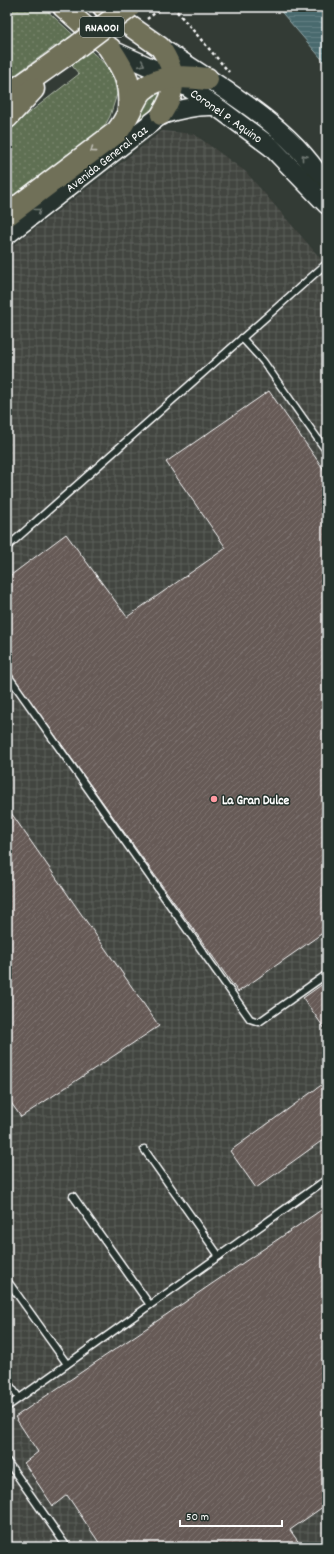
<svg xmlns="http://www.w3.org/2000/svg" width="334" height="1554" font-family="Dekko,sans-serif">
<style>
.industrial{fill:url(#industrial-grid)}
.green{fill:url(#green-dots);stroke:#afb8a8}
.water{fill:url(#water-rules);stroke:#91a6a8}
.building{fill:url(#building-hatch);stroke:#fff}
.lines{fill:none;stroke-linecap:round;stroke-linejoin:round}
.lane-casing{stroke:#fff;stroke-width:9}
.secondary-casing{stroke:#fff;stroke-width:21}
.primary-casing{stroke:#fff;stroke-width:23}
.highway-casing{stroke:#fff;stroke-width:25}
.path{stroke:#fff;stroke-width:2.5;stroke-dasharray:3 3;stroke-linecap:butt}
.lane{stroke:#26332d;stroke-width:6}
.secondary{stroke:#26332d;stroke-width:18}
.primary{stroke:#706f59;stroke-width:20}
.highway{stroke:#706f59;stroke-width:22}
.highway-bridge-casing{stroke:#fff;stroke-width:25;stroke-linecap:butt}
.highway-bridge{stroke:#706f59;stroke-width:22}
.oneway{stroke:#727a76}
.oneway2{stroke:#bfbeb4}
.poi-dot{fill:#ff9aa2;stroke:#26332d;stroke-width:1.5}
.labels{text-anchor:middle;stroke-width:3;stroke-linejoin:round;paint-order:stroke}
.shield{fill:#26332d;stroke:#bec2c0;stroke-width:1}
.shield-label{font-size:12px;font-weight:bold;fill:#fff}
.street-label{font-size:13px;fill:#fff;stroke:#26332d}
.poi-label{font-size:13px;font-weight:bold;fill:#fff;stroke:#26332d;text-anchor:start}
</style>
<defs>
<pattern id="industrial-grid" width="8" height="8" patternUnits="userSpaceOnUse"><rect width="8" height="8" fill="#42443f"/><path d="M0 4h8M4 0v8" fill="none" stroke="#5e605c"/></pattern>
<pattern id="green-dots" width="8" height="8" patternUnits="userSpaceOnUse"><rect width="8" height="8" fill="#5f7052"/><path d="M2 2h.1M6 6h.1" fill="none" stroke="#77856c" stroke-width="1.8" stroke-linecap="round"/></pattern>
<pattern id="water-rules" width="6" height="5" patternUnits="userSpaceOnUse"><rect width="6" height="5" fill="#486a6e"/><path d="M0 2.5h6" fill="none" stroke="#638084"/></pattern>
<pattern id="building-hatch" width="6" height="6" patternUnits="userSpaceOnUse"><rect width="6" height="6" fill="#665a56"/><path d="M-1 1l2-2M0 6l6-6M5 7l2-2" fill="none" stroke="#7d736f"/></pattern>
</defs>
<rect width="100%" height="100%" fill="#333b35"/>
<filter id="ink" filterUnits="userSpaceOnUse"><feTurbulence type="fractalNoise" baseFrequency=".025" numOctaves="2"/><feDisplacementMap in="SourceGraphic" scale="8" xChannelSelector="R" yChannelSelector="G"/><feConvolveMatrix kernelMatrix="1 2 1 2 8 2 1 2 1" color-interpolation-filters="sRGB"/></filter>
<g filter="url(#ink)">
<polygon class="industrial" points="162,131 194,134 246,172 327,266 327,1547 7,1547 7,250"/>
<g class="green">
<polygon points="7,7 43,7 104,63 114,78 117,94 110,116 101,133 7,205 7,130 79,74 55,46 7,81"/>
<polygon points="157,89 161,96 154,111 7,222"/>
</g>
<polygon class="water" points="277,7 327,7 327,65"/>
<g class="building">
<polygon points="269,391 327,474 327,930 238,992 7,668 7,578 66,534 127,617 226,548 166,462"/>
<polygon points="7,807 159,1026 21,1117 7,1097"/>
<polygon points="327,981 327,1032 303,998"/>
<polygon points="327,1081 327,1137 256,1188 230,1151"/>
<polygon points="327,1206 327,1504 290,1530 302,1547 102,1547 67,1495 53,1506 24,1463 38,1452 15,1417"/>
</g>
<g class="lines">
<defs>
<g id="lane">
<polyline points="242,338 263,361 327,452"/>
<polyline points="7,547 327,263"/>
<polyline points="7,674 250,1019 259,1022 327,974"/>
<polyline points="144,1149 219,1256"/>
<polyline points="73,1196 150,1305"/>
<polyline points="7,1280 67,1364"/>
<polyline points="7,1381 19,1398"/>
<polyline points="7,1407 327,1179"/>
<polyline points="7,1461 67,1547"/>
<polyline points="7,1545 9,1547"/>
</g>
<g id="secondary">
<path d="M160,47C217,86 294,126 327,188"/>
<polyline points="110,49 174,78 221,110 271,147 327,205"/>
<path d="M7,235L161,115C179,109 195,105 214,106"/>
</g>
<g id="primary">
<polyline points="63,7 110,49"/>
<path d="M103,7L160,47C177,72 178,90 161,115"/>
</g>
<g id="highway">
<path d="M110,49C126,73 131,82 129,111"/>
<polyline points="7,96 75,48"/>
<polyline points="7,117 33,89"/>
<path d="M7,215L117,132C126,121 130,109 137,97C151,74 184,76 207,79"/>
</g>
</defs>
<use href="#lane" class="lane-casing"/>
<use href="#secondary" class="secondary-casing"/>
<use href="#primary" class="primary-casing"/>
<use href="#highway" class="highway-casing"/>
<g class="path">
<polyline points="173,7 229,72"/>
<polyline points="147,19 163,7"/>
</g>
<use href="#lane" class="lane"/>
<use href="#secondary" class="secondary"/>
<use href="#primary" class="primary"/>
<use href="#highway" class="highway"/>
<defs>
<polyline id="highway-bridge" points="75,48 129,7"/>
</defs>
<use href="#highway-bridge" class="highway-bridge-casing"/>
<use href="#highway-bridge" class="highway-bridge"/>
</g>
<defs><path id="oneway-chevron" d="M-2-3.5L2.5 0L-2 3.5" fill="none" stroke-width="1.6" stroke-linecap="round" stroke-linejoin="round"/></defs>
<g class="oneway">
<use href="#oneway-chevron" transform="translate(142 64) rotate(24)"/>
<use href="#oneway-chevron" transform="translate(304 157) rotate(-129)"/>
<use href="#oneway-chevron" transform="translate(38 211) rotate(-38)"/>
</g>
<use class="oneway2" href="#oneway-chevron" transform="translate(93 150) rotate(143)"/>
</g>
<circle class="poi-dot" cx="214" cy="799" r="4"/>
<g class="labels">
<rect class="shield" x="80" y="17" width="44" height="20" rx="3"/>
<g class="shield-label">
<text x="102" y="31">RNA001</text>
</g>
<g class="street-label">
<text transform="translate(227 115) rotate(35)" y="5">Coronel P. Aquino</text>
<text transform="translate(106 158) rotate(-38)" y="5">Avenida General Paz</text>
</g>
<g class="poi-label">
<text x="222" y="804">La Gran Dulce</text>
</g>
</g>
<rect width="334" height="1554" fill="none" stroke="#26332d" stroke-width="24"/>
<rect x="12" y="12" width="310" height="1530" fill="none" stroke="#fff" stroke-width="1.5" filter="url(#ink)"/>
<path d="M180 1520v6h102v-6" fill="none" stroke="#ffffff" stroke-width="2"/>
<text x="186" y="1520" font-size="12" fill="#ffffff" stroke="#26332d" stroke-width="3" paint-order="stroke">50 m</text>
</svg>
